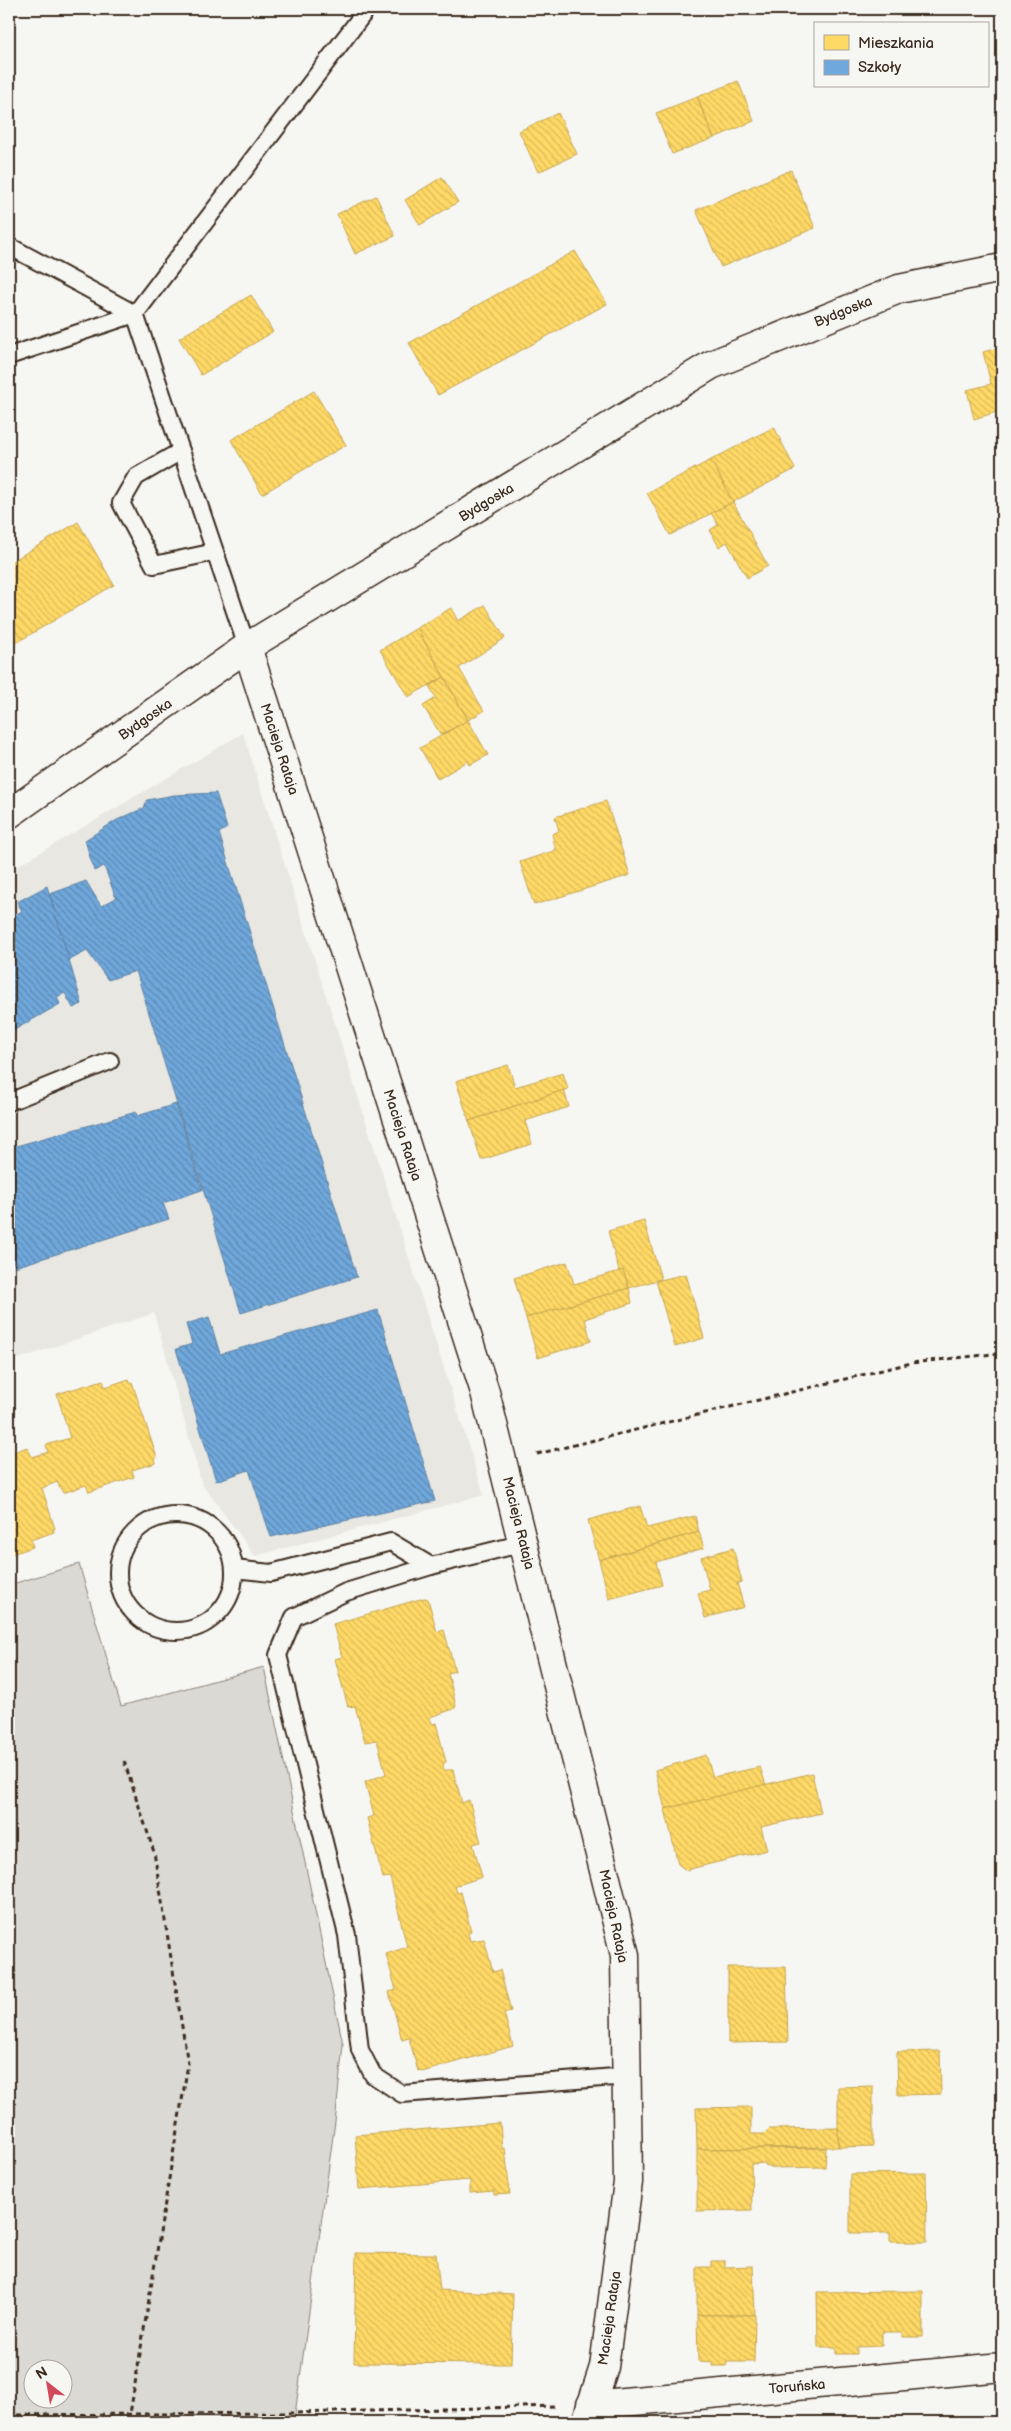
<svg xmlns="http://www.w3.org/2000/svg" width="1011" height="2431" font-family="'Balsamiq Sans',sans-serif">
<style>
.built{fill:#e8e7e2}
.green{fill:#dad9d3;stroke:#8a8278;fill-rule:evenodd}
.homes{fill:url(#homes-back-hatch);stroke:#c4a450}
.schools{fill:url(#schools-back-hatch);stroke:#5f82a3}
.lines{fill:none;stroke-linecap:round;stroke-linejoin:round}
.service-casing{stroke:#3b2a1e;stroke-width:20}
.minor-casing{stroke:#3b2a1e;stroke-width:31}
.path{stroke:#3b2a1e;stroke-width:3;stroke-dasharray:5 4;stroke-linecap:butt}
.service{stroke:#f6f6f2;stroke-width:16}
.minor{stroke:#f6f6f2;stroke-width:28}
.labels{text-anchor:middle;stroke-width:5;stroke-linejoin:round;paint-order:stroke}
.street-label{font-size:14px;fill:#3b2a1e;stroke:#f6f6f2}
</style>
<defs>
<pattern id="homes-back-hatch" width="6" height="6" patternUnits="userSpaceOnUse" patternTransform="scale(1.25)"><rect width="6" height="6" fill="#ffd966"/><path d="M-1 5l2 2M0 0l6 6M5-1l2 2" fill="none" stroke="#dbba58"/></pattern>
<pattern id="schools-back-hatch" width="6" height="6" patternUnits="userSpaceOnUse" patternTransform="scale(1.25)"><rect width="6" height="6" fill="#6fa8dc"/><path d="M-1 5l2 2M0 0l6 6M5-1l2 2" fill="none" stroke="#5c89b2"/></pattern>
</defs>
<rect width="100%" height="100%" fill="#f6f6f2"/>
<filter id="ink" filterUnits="userSpaceOnUse"><feTurbulence type="fractalNoise" baseFrequency=".02" numOctaves="2"/><feDisplacementMap in="SourceGraphic" scale="10" xChannelSelector="R" yChannelSelector="G"/><feConvolveMatrix kernelMatrix="1 2 1 2 8 2 1 2 1" color-interpolation-filters="sRGB"/></filter>
<g filter="url(#ink)">
<polygon class="built" points="243,733 484,1495 255,1556 202,1484 154,1313 9,1362 9,871"/>
<path class="green" d="M79,1564L121,1706L264,1667L343,2044L336,2114L294,2422H9V1585ZM32,2368H62V2398H32Z"/>
<g class="homes">
<polygon points="738,81 754,121 714,138 697,97"/>
<polygon points="697,97 714,138 672,154 656,113"/>
<polygon points="558,113 577,154 538,172 519,131"/>
<polygon points="791,170 815,228 721,267 696,210"/>
<polygon points="442,177 458,202 420,225 405,200"/>
<polygon points="376,196 395,236 355,254 337,214"/>
<polygon points="575,251 607,304 438,395 409,343"/>
<polygon points="251,295 273,332 201,375 179,338"/>
<polygon points="1002,347 1002,396 997,397 1000,411 974,419 967,390 991,384 983,352"/>
<polygon points="314,391 346,445 262,494 231,440"/>
<polygon points="774,427 795,469 733,502 711,460"/>
<polygon points="711,460 733,502 670,535 647,493"/>
<polygon points="733,502 768,566 747,578 727,542 719,547 710,530 718,525 711,513"/>
<polygon points="78,522 114,585 9,647 9,563"/>
<polygon points="485,605 505,638 459,668 484,711 468,720 417,628 451,608 458,621"/>
<polygon points="417,628 444,677 408,697 380,650"/>
<polygon points="444,677 468,720 441,735 423,706 436,698 429,686"/>
<polygon points="468,720 488,755 470,765 468,761 438,779 420,748"/>
<polygon points="606,801 630,875 534,905 520,862 556,850 552,834 559,831 555,817"/>
<polygon points="508,1065 515,1087 563,1073 568,1089 469,1121 456,1081"/>
<polygon points="564,1090 569,1107 525,1121 532,1144 481,1160 469,1121"/>
<polygon points="644,1221 661,1279 629,1288 623,1270 619,1271 608,1231"/>
<polygon points="567,1262 574,1284 623,1270 629,1288 526,1318 514,1278"/>
<polygon points="686,1274 704,1338 675,1347 656,1281"/>
<polygon points="629,1288 632,1303 585,1319 591,1341 538,1358 526,1318"/>
<polygon points="129,1379 130,1383 132,1382 157,1458 155,1459 156,1463 132,1470 134,1477 89,1492 86,1485 63,1493 57,1482 42,1488 55,1529 53,1529 54,1532 31,1540 33,1547 9,1555 9,1454 27,1447 32,1457 48,1452 46,1445 70,1438 57,1394 103,1380 105,1387"/>
<polygon points="640,1506 647,1528 695,1516 699,1532 599,1560 588,1520"/>
<polygon points="699,1532 704,1548 656,1562 662,1585 609,1599 599,1560"/>
<polygon points="733,1548 742,1582 737,1583 744,1607 705,1618 698,1593 710,1590 701,1557"/>
<polygon points="424,1598 428,1599 437,1632 444,1630 455,1671 448,1673 456,1706 454,1709 430,1717 432,1724 436,1723 446,1762 443,1764 444,1770 453,1770 462,1803 469,1800 481,1842 473,1844 482,1877 455,1886 457,1893 461,1892 471,1931 468,1933 470,1941 484,1939 493,1972 500,1970 511,2011 504,2013 513,2046 422,2072 421,2070 418,2071 409,2038 402,2040 389,1992 396,1990 386,1954 407,1947 390,1877 383,1878 367,1818 374,1816 365,1782 386,1774 377,1740 365,1742 355,1706 348,1707 335,1659 342,1657 333,1624"/>
<polygon points="706,1755 713,1777 760,1767 766,1785 665,1809 655,1770"/>
<polygon points="812,1773 821,1813 761,1827 767,1850 686,1870 678,1864 665,1809"/>
<polygon points="728,1967 786,1967 788,2042 728,2043"/>
<polygon points="940,2051 941,2094 898,2095 897,2052"/>
<polygon points="873,2086 873,2146 838,2147 838,2087"/>
<polygon points="751,2107 751,2134 764,2134 769,2129 838,2128 838,2147 697,2149 696,2108"/>
<polygon points="500,2123 502,2149 505,2148 510,2194 494,2195 494,2191 470,2193 470,2180 359,2189 355,2135"/>
<polygon points="826,2148 825,2167 773,2168 765,2165 765,2163 751,2164 752,2210 697,2211 697,2149"/>
<polygon points="926,2173 927,2242 890,2242 890,2233 850,2233 850,2174"/>
<polygon points="356,2253 436,2254 440,2290 513,2294 511,2364 354,2363"/>
<polygon points="711,2261 725,2261 725,2267 753,2266 755,2315 697,2315 697,2267 711,2267"/>
<polygon points="923,2291 923,2337 902,2337 902,2332 882,2332 882,2346 857,2347 857,2354 836,2354 836,2347 818,2347 817,2292"/>
<polygon points="697,2315 755,2315 754,2362 727,2362 726,2366 712,2366 712,2362 698,2361"/>
</g>
<g class="schools">
<polygon points="216,793 227,828 219,833 357,1277 241,1313 136,971 108,980 87,951 68,961 50,894 86,881 101,906 116,898 104,866 94,871 85,840 117,820 144,808 147,800 174,795"/>
<polygon points="47,886 82,1004 73,1008 65,993 57,997 60,1004 9,1033 9,918 22,911 17,902"/>
<polygon points="176,1104 202,1190 163,1203 169,1219 15,1267 9,1248 9,1148 136,1112 137,1116"/>
<polygon points="378,1310 435,1501 271,1537 249,1470 216,1481 176,1349 192,1344 186,1324 209,1317 220,1354"/>
</g>
<g class="lines">
<defs>
<g id="service">
<polyline points="9,246 135,314 247,647"/>
<polyline points="9,356 135,314 367,9"/>
<polyline points="181,451 136,477 121,503 154,565 215,552"/>
<polyline points="9,1102 110,1061"/>
<circle cx="176" cy="1573" r="58"/>
<polyline points="524,1543 431,1566 346,1592 294,1617 278,1655 347,1935 360,2050 373,2075 402,2094 627,2076"/>
<polyline points="234,1569 271,1573 391,1542 431,1566"/>
</g>
<g id="minor">
<polyline points="247,647 485,1392 625,1955 628,2182 604,2367 586,2422"/>
<polyline points="9,814 247,647 711,365 899,289 1002,268"/>
<polyline points="591,2405 1002,2367"/>
</g>
</defs>
<use href="#service" class="service-casing"/>
<use href="#minor" class="minor-casing"/>
<g class="path">
<polyline points="537,1454 911,1363 1002,1353"/>
<polyline points="124,1761 154,1852 188,2064 130,2414"/>
<polyline points="9,2415 295,2413 556,2406"/>
</g>
<use href="#service" class="service"/>
<use href="#minor" class="minor"/>
</g>
</g>
<g class="labels">
<g class="street-label">
<text transform="translate(843 311) rotate(-22)" y="5">Bydgoska</text>
<text transform="translate(486 502) rotate(-31)" y="5">Bydgoska</text>
<text transform="translate(145 719) rotate(-35)" y="5">Bydgoska</text>
<text transform="translate(280 749) rotate(72)" y="5">Macieja Rataja</text>
<text transform="translate(403 1135) rotate(72)" y="5">Macieja Rataja</text>
<text transform="translate(519 1523) rotate(76)" y="5">Macieja Rataja</text>
<text transform="translate(614 1916) rotate(78)" y="5">Macieja Rataja</text>
<text transform="translate(609 2318) rotate(-82)" y="5">Macieja Rataja</text>
<text transform="translate(797 2386) rotate(-5)" y="5">Toruńska</text>
</g>
</g>
<rect width="1011" height="2431" fill="none" stroke="#f6f6f2" stroke-width="30"/>
<rect x="15" y="15" width="981" height="2401" fill="none" stroke="#3b2a1e" stroke-width="2" filter="url(#ink)"/>
<rect x="814" y="22" width="175" height="65" fill="#f6f6f2" stroke="#aba49d"/>
<rect x="824" y="35" width="25" height="15" fill="#ffd966" stroke="#aba49d"/>
<text x="858" y="48" font-size="15" fill="#3b2a1e">Mieszkania</text>
<rect x="824" y="60" width="25" height="15" fill="#6fa8dc" stroke="#aba49d"/>
<text x="858" y="72" font-size="15" fill="#3b2a1e">Szkoły</text>
<g transform="translate(48 2384) rotate(329)"><circle r="24" fill="#f6f6f2" stroke="#aba49d"/>
<path d="M0-4L9 19L0 12L-9 19Z" fill="#d1495b"/>
<text y="-8" font-size="14" font-weight="bold" text-anchor="middle" fill="#3b2a1e">N</text>
</g>
</svg>
